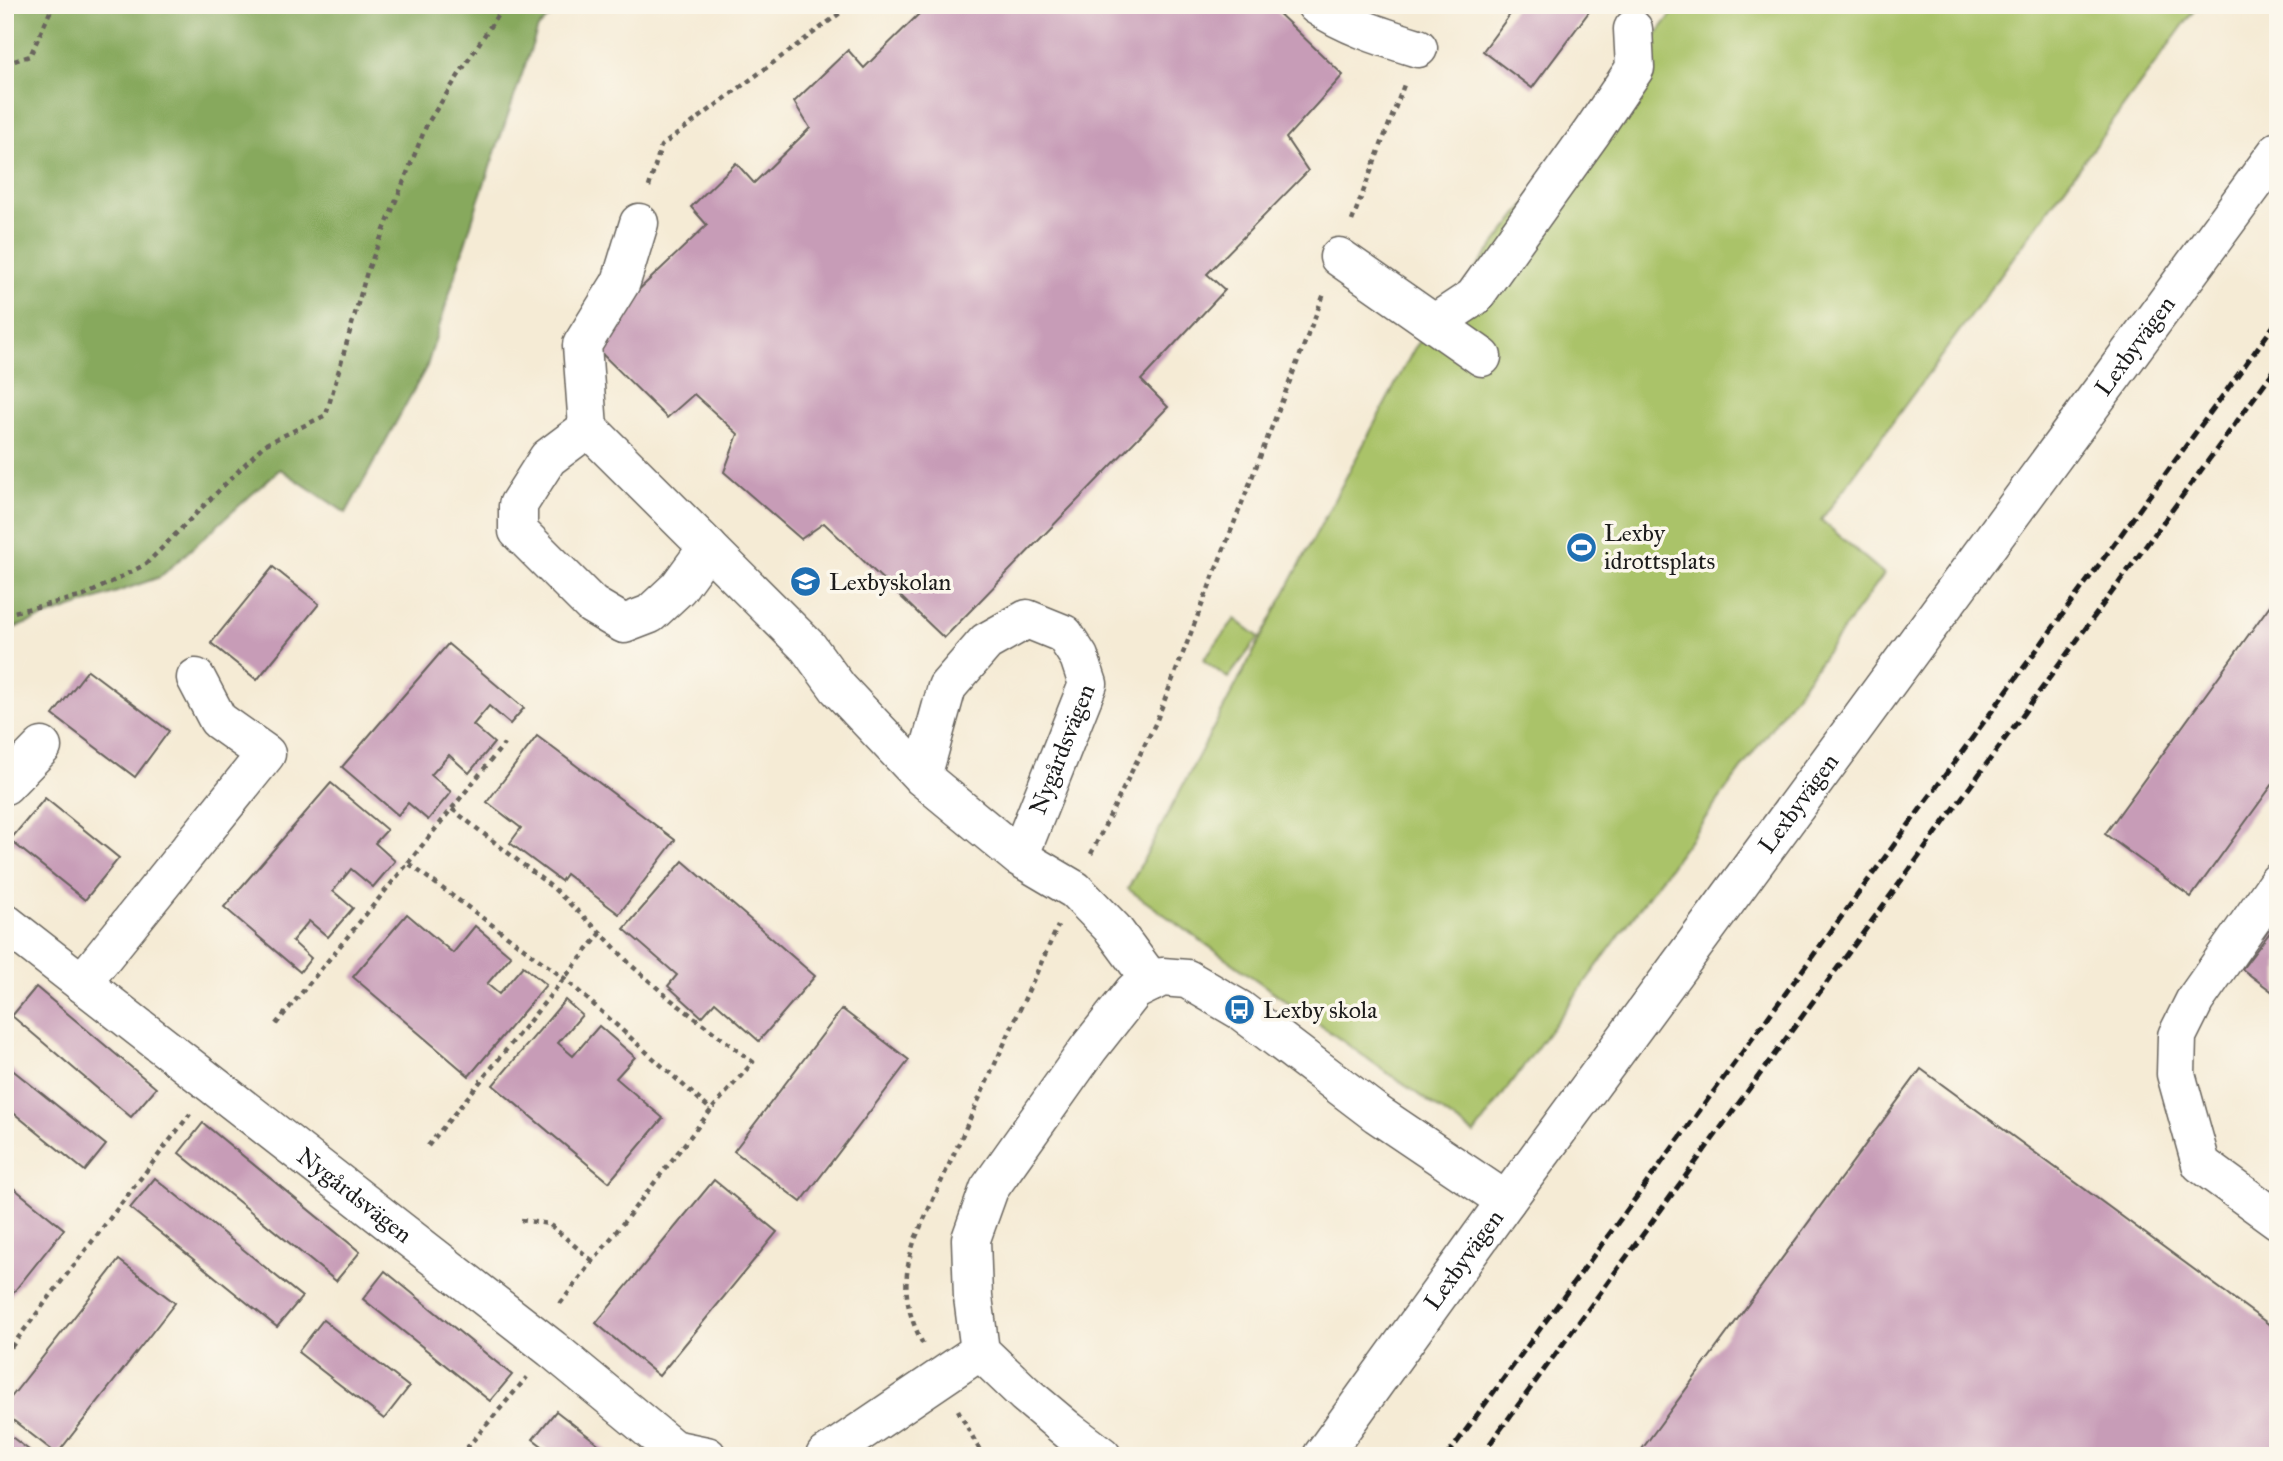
<svg xmlns="http://www.w3.org/2000/svg" width="2283" height="1461" font-family="'IM FELL Great Primer',serif">
<style>
.green{fill:#aac369;stroke:#637042;stroke-width:2}
.forest{fill:#87a95d;stroke:#52623c;stroke-width:2}
.building{fill:#c79cb7}
.lines{fill:none;stroke-linecap:round;stroke-linejoin:round}
.minor-casing{stroke:#68645d;stroke-width:41}
.path{stroke:#68645d;stroke-width:4.5;stroke-dasharray:5 5;stroke-linecap:butt}
.minor{stroke:#fff;stroke-width:38}
.rail{stroke:#1c1c1c;stroke-width:5;stroke-dasharray:10 5;stroke-linecap:butt}
.labels{text-anchor:middle;stroke-width:7;stroke-linejoin:round;paint-order:stroke}
.street-label{font-size:24px;fill:#1c1c1c;stroke:#fbf7ec}
.poi-label{font-size:24px;fill:#1c1c1c;stroke:#fbf7ec;text-anchor:start}
</style>
<rect width="100%" height="100%" fill="#fbf7ec"/>
<filter id="ink" filterUnits="userSpaceOnUse"><feTurbulence type="fractalNoise" baseFrequency=".0143" numOctaves="2"/><feDisplacementMap in="SourceGraphic" scale="14" xChannelSelector="R" yChannelSelector="G"/><feConvolveMatrix kernelMatrix="1 2 1 2 8 2 1 2 1" color-interpolation-filters="sRGB"/></filter>
<filter id="wash" filterUnits="userSpaceOnUse"><feTurbulence type="fractalNoise" baseFrequency=".00686" numOctaves="4" result="noise"/><feDisplacementMap in="SourceGraphic" scale="28" xChannelSelector="R" yChannelSelector="G"/><feGaussianBlur stdDeviation="1.57" result="paint"/><feColorMatrix in="noise" values="0 0 0 0 0 0 0 0 0 0 0 0 0 0 0 0 0 1.4 0 .05"/><feComposite in="paint" operator="in"/></filter>
<g filter="url(#wash)">
<rect width="100%" height="100%" fill="#f5ebd5"/>
<g class="green">
<polygon points="1679,5 2198,5 1821,520 1884,574 1474,1134 1128,889 1414,349"/>
<polygon points="1235,619 1259,637 1228,678 1203,660"/>
</g>
<polygon class="forest" points="5,5 562,5 538,28 478,202 427,366 346,513 280,469 160,577 5,631"/>
<g id="blocks">
<g class="building">
<polygon points="928,5 1270,5 1343,75 1286,138 1308,171 1207,274 1225,290 1141,380 1168,407 944,638 824,523 801,539 724,472 738,434 694,394 667,418 592,344 627,301 707,225 691,207 736,163 754,183 810,128 794,102 848,50 864,68"/>
<polygon points="1517,5 1594,5 1532,88 1483,51"/>
<polygon points="273,567 319,604 257,680 211,643"/>
<polygon points="2278,594 2278,777 2191,897 2105,834"/>
<polygon points="448,644 524,708 510,724 489,706 473,725 494,743 469,773 449,755 431,775 451,792 428,820 408,803 398,815 342,767"/>
<polygon points="88,670 169,731 135,777 53,715"/>
<polygon points="537,736 675,840 619,914 566,874 561,881 510,843 521,828 487,802"/>
<polygon points="331,783 387,830 375,843 395,861 373,887 351,869 333,891 353,908 328,937 309,921 292,941 311,958 300,972 224,907"/>
<polygon points="45,798 119,858 85,900 10,840"/>
<polygon points="683,861 815,976 759,1041 715,1002 702,1017 668,986 677,975 624,929"/>
<polygon points="407,914 453,953 475,926 511,956 487,984 499,994 523,966 546,985 469,1076 353,977"/>
<polygon points="2278,922 2278,996 2242,969"/>
<polygon points="36,987 156,1088 131,1117 12,1016"/>
<polygon points="565,1000 582,1015 558,1043 573,1056 599,1026 635,1057 616,1078 663,1118 609,1182 493,1085"/>
<polygon points="842,1009 909,1060 801,1202 734,1151"/>
<polygon points="5,1064 106,1145 85,1171 5,1106"/>
<polygon points="1921,1069 2278,1331 2278,1456 1637,1456"/>
<polygon points="203,1123 360,1252 336,1281 179,1153"/>
<polygon points="155,1178 302,1297 277,1327 130,1208"/>
<polygon points="714,1180 777,1232 659,1376 596,1323"/>
<polygon points="10,1185 64,1229 5,1303 5,1190"/>
<polygon points="119,1260 175,1303 57,1454 5,1414 5,1405"/>
<polygon points="385,1271 512,1375 490,1401 363,1299"/>
<polygon points="323,1320 409,1387 384,1419 298,1352"/>
<polygon points="556,1411 614,1456 555,1456 533,1439"/>
<polygon points="5,1432 37,1456 5,1456"/>
</g>
</g>
</g>
<g filter="url(#ink)">
<use href="#blocks" fill-opacity="0" stroke="#68645d" stroke-width="2"/>
<g class="lines">
<defs>
<g id="minor">
<path d="M1316,5C1347,26 1383,37 1418,48"/>
<polyline points="639,223 621,282 582,345 588,428 808,647 838,688 922,777"/>
<polyline points="1339,257 1482,357"/>
<polyline points="1435,323 1474,297 1592,132 1635,68 1633,29"/>
<polyline points="588,428 548,458 518,505 518,531 592,605 624,624 650,614 678,588 708,547"/>
<polyline points="5,785 42,747"/>
<path id="s1" d="M1019,857L1088,684L1079,657L1064,634L1027,619L986,642L947,687L922,777L1019,857L1075,890L1113,929L1152,982"/>
<polyline points="2278,882 2195,1000 2177,1036 2176,1074 2201,1164 2278,1220"/>
<path id="s2" d="M5,923L552,1349L673,1449L707,1456"/>
<polyline points="82,983 266,754 218,720 196,678"/>
<polyline points="825,1456 980,1351"/>
<polyline points="1102,1456 1069,1431 1025,1394 980,1351 973,1297 971,1239 989,1189 1089,1048 1134,991 1162,977 1187,979 1240,1010 1377,1114 1506,1201"/>
<path id="s3" d="M1322,1456L1506,1201L2278,151"/>
</g>
</defs>
<use href="#minor" class="minor-casing"/>
<g class="path">
<polyline points="5,64 30,56 50,12 49,5"/>
<polyline points="649,187 661,146 851,5"/>
<polyline points="1352,221 1404,85"/>
<polyline points="5,614 84,596 146,564 264,445 326,415 367,272 427,124 504,5"/>
<polyline points="452,809 553,888 601,933 632,966 670,999 753,1062 711,1110"/>
<polyline points="1091,854 1156,722 1324,294"/>
<polyline points="408,863 504,744"/>
<polyline points="276,1024 408,863 564,978 711,1110 559,1305"/>
<polyline points="428,1146 601,933"/>
<polyline points="521,1220 549,1224 594,1262"/>
<path d="M923,1344C903,1306 902,1278 915,1239L1058,926"/>
<polyline points="5,1355 190,1114"/>
<polyline points="958,1410 983,1456"/>
<polyline points="460,1456 527,1377"/>
</g>
<use href="#minor" class="minor"/>
<g class="rail">
<polyline points="1447,1456 2278,320"/>
<polyline points="1481,1456 2278,365"/>
</g>
</g>
</g>
<defs>
<symbol id="stadium-disc" viewBox="-11 -11 22 22"><circle r="9.5" fill="#1f6fb2" stroke="#fbf7ec"/><path d="M0-5a6.5 5 0 1 0 0 10a6.5 5 0 1 0 0-10ZM-3.5-1.8h7v3.6h-7Z" fill="#fff"/></symbol>
<symbol id="school-disc" viewBox="-11 -11 22 22"><circle r="9.5" fill="#1f6fb2" stroke="#fbf7ec"/><path d="M0-5L7-2L0 1L-7-2ZM-4 1L0 2.5L4 1V4Q0 6-4 4Z" fill="#fff"/></symbol>
<symbol id="bus-disc" viewBox="-11 -11 22 22"><circle r="9.5" fill="#1f6fb2" stroke="#fbf7ec"/><path d="M-5-6H5V4H4V6H2V4H-2V6H-4V4H-5ZM-3.5-4V0h7V-4ZM-3.5 1.2v1.5H-2V1.2ZM2 1.2v1.5H3.5V1.2Z" fill="#fff"/></symbol>
</defs>
<g fill-rule="evenodd">
<use href="#stadium-disc" x="1564" y="530" width="35" height="35"/>
<use href="#school-disc" x="788" y="564" width="35" height="35"/>
<use href="#bus-disc" x="1222" y="992" width="35" height="35"/>
</g>
<g class="labels">
<g class="street-label">
<text dy="8" stroke="none"><textPath href="#s3" startOffset="1376">Lexbyvägen</textPath></text>
<text dy="8" stroke="none"><textPath href="#s1" startOffset="116">Nygårdsvägen</textPath></text>
<text dy="8" stroke="none"><textPath href="#s3" startOffset="808">Lexbyvägen</textPath></text>
<text dy="8" stroke="none"><textPath href="#s2" startOffset="443">Nygårdsvägen</textPath></text>
<text dy="8" stroke="none"><textPath href="#s3" startOffset="242">Lexbyvägen</textPath></text>
</g>
<g class="poi-label">
<text x="1604" y="541">Lexby<tspan x="1604" dy="28">idrottsplats</tspan></text>
<text x="829" y="590">Lexbyskolan</text>
<text x="1263" y="1018">Lexby skola</text>
</g>
</g>
<rect width="2283" height="1461" fill="none" stroke="#fbf7ec" stroke-width="28"/>
</svg>
